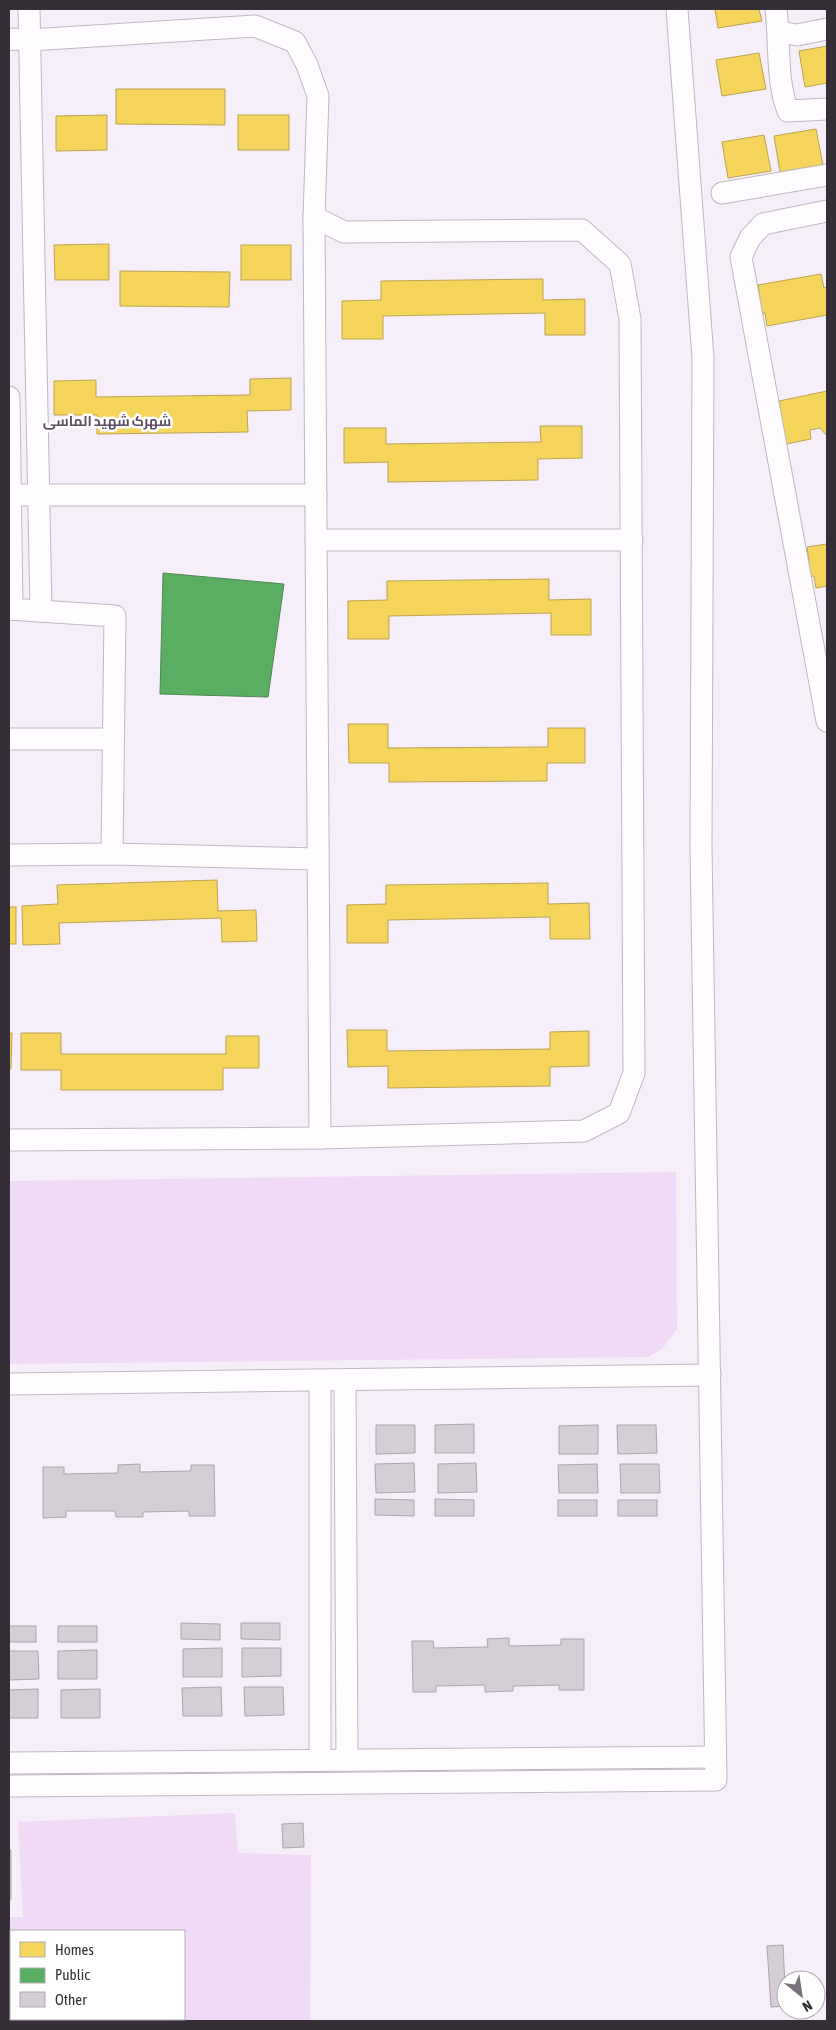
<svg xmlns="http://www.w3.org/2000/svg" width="836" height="2030" font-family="'Asap Condensed',Cairo,sans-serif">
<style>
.green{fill:#f1daf8;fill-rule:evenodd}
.homes{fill:#f6d55c;stroke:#bca351}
.public{fill:#5aae61;stroke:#4f8854}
.building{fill:#d5ced7;stroke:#aca5ad}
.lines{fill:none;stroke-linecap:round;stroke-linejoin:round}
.minor-casing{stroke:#beb8c0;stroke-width:23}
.minor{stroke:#fefcfe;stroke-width:21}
.labels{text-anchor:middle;stroke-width:5;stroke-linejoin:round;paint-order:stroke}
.neighbourhood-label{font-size:14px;font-weight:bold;fill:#5d4e61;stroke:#fff}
</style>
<rect width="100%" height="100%" fill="#f6eef8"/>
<g class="green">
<polygon points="676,1172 677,1329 663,1348 648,1357 9,1364 9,1181"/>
<path d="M235,1813L238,1853L311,1855L310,2021H9V1917H23L18,1822ZM11,1931H184V2019H11Z"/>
</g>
<g class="homes">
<polygon points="715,9 759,9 762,21 718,28"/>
<polygon points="827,46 827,83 805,87 799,51"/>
<polygon points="759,53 766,89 722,96 716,60"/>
<polygon points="116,89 225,89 225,125 116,124"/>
<polygon points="107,115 107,150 56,151 56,116"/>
<rect x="238" y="115" width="51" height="35"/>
<polygon points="816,129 823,165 780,172 774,136"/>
<polygon points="764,135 771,171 728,178 722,142"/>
<polygon points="109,244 109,280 55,280 54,245"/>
<rect x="241" y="245" width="50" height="35"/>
<polygon points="120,271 230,272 229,307 120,306"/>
<polygon points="821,274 824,288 827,287 827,315 767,326 765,313 757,315 754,299 760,298 758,285"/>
<polygon points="543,279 543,300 585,299 585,335 545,335 545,313 383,316 383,339 342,339 342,301 381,300 381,281"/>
<polygon points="291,378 291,410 247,411 248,432 97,434 97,415 54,415 54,381 96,380 96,397 250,395 250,379"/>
<polygon points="827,391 827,436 820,428 810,430 811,439 786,444 774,419 782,418 779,401"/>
<polygon points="540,426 582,426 582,458 538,459 538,480 388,482 388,462 344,463 344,428 386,428 386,444 541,442"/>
<polygon points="827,544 827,586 816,588 814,576 805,577 803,562 809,561 807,547"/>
<polygon points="549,579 549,600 591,599 591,635 551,635 551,613 389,616 389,639 348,639 348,601 387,600 387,581"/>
<polygon points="348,724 388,724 388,748 548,747 548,728 585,728 585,763 547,763 547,781 389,782 389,763 349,763"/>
<polygon points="217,880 218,911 256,910 257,941 222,942 221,918 59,923 60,944 23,945 22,906 58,904 57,885"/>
<polygon points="548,883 548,904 589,903 590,939 550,939 550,917 388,920 388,943 347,943 347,905 386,904 386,885"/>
<rect x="9" y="907" width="7" height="37"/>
<polygon points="347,1030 387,1030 387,1051 550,1049 550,1032 589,1031 589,1066 550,1067 550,1086 388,1088 388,1066 348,1067"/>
<polygon points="9,1033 12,1033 11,1069 9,1069"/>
<polygon points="21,1033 61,1033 61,1054 226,1054 226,1036 259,1036 259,1068 223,1068 223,1090 61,1090 61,1070 21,1070"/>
</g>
<polygon class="public" points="163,573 284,584 268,697 160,694"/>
<g class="building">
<polygon points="474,1424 474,1453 435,1453 435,1425"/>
<polygon points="376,1425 415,1425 415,1453 376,1454"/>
<polygon points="598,1425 598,1454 559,1454 559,1426"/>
<polygon points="617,1425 656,1425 657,1453 618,1454"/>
<polygon points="414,1463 415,1492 376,1493 375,1464"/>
<polygon points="476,1463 477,1492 438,1493 438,1464"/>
<polygon points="140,1464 140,1472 191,1471 191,1465 214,1465 215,1516 189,1516 189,1511 143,1512 143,1517 116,1517 115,1511 66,1511 66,1517 43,1518 43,1467 64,1467 64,1474 118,1473 118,1465"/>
<polygon points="597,1464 598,1493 559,1493 558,1465"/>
<polygon points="620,1464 659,1464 660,1493 621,1493"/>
<polygon points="375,1499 414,1500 414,1516 375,1515"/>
<polygon points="435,1499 474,1500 474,1516 435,1516"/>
<rect x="558" y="1500" width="39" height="16"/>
<rect x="618" y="1500" width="39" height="16"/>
<polygon points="181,1623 220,1624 220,1640 181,1639"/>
<polygon points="241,1623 280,1623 280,1640 241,1639"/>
<rect x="9" y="1626" width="27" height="16"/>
<rect x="58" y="1626" width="39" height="16"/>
<polygon points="509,1638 509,1646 561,1645 561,1639 584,1639 584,1690 559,1690 559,1685 513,1686 513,1691 485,1692 485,1685 436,1686 436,1692 413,1692 412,1641 433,1641 434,1648 488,1647 487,1639"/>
<polygon points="222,1648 222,1677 183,1677 183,1649"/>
<polygon points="242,1648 281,1648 281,1676 242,1677"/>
<polygon points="97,1650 97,1679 58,1679 58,1651"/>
<polygon points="9,1651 38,1651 39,1679 9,1680"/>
<polygon points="221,1687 222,1716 183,1716 182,1688"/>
<polygon points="244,1687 283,1687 284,1715 245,1716"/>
<polygon points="38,1689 38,1718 9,1718 9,1690"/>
<polygon points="100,1689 100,1718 61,1718 61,1690"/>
<polygon points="303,1823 304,1847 283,1848 282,1824"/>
<rect x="9" y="1850" width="2" height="49"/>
<polygon points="783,1945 786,2006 771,2007 767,1946"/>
</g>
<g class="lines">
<defs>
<g id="minor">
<polyline points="29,9 41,611"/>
<path d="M776,9C780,41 776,81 788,111L827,109"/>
<polyline points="779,32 797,35 827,29"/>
<polyline points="9,39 30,40 255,26 295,42 307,65 318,96 314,217 344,232 582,230 620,264 630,319 634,1073 619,1113 584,1131 320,1138 9,1140"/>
<polyline points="722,193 827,175"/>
<polyline points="827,211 763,224 750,238 741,257 827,721"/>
<polyline points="314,217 320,1138"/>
<polyline points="9,397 12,609"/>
<polyline points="9,495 316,495"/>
<polyline points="316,540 632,540"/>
<polyline points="9,609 115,616 112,854"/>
<polyline points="9,739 113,739"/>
<polyline points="9,855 112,854 318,859"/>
<polyline points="345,1380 347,1760"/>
<polyline points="9,1384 710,1375"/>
<polyline points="320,1760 320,1380"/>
<polyline points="9,1763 715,1757"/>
<polyline points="9,1786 716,1780 701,848 703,358 677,9"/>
</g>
</defs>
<use href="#minor" class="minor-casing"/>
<use href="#minor" class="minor"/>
</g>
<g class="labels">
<g class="neighbourhood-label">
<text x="107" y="426">شهرک شهید الماسی</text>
</g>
</g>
<rect width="836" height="2030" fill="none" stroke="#352e37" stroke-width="20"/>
<rect x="10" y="1930" width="175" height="90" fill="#ffffff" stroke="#aeabaf"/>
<rect x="20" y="1942" width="25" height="15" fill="#f6d55c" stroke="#aeabaf"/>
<text x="55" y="1955" font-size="15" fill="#352e37">Homes</text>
<rect x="20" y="1968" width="25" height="15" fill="#5aae61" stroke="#aeabaf"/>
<text x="55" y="1980" font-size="15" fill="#352e37">Public</text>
<rect x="20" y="1992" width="25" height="15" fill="#d5ced7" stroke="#aeabaf"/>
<text x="55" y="2005" font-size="15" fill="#352e37">Other</text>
<g transform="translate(801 1995) rotate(150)"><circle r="24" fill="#ffffff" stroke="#aeabaf"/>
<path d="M0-4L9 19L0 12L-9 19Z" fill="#79717b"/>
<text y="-8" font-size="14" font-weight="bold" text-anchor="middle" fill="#352e37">N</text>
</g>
</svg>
